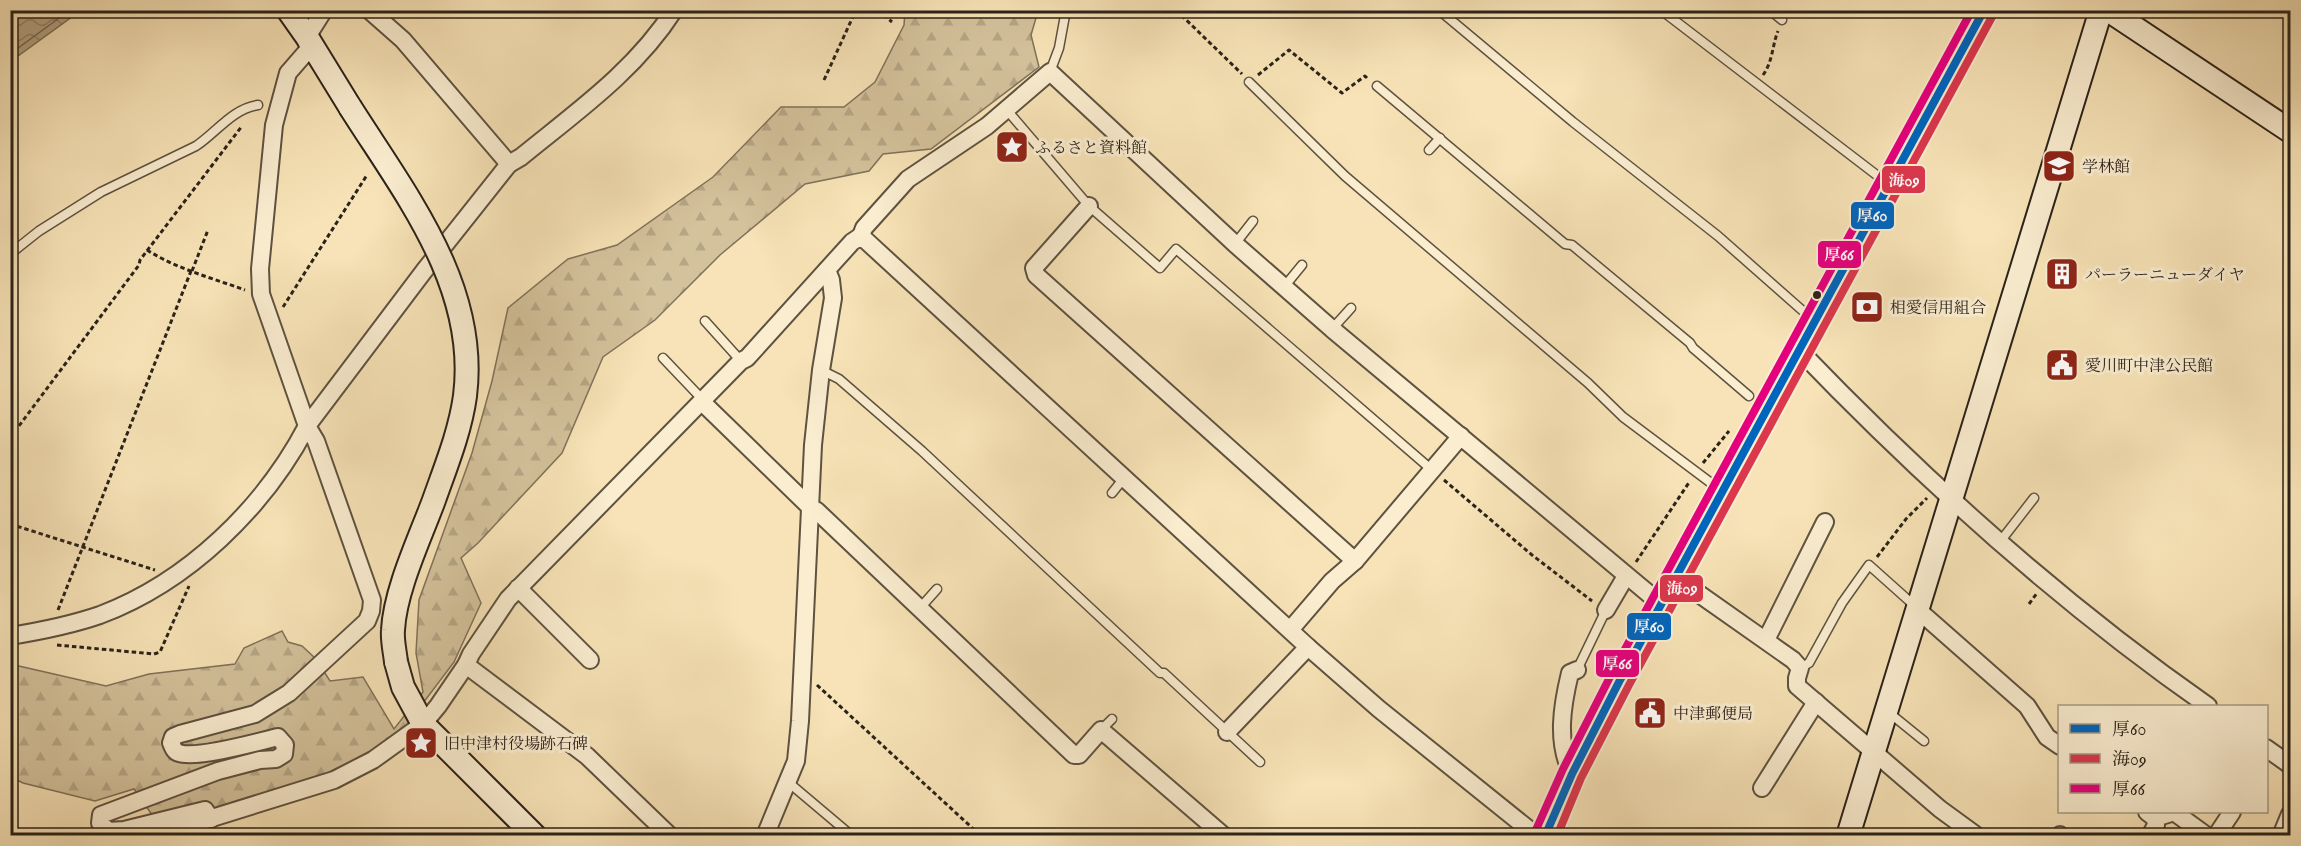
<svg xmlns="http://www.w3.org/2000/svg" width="2301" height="846" font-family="'IM FELL English','Noto Serif JP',serif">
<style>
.forest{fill:url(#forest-firs);stroke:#80725a;stroke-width:1.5}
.water{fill:url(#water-waves);stroke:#7c6e57;stroke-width:1.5}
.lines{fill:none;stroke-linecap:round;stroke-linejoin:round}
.shore{stroke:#6e624d;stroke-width:1.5}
.lane-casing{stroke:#5e5240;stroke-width:11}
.street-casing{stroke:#5e5240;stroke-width:20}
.secondary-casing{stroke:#2b2219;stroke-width:26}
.primary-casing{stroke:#2b2219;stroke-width:28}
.path{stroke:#2b2219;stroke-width:3;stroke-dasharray:4.5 3;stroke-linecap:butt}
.lane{stroke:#faedd0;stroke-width:8}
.street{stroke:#faedd0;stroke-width:16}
.secondary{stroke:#faedd0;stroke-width:22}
.primary{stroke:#f7e3b7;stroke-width:26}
.secondary-bridge-casing{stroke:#2b2219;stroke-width:26;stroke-linecap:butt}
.secondary-bridge{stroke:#faedd0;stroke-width:22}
.bus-1-casing{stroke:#faedd0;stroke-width:12}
.bus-2-casing{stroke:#faedd0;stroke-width:12}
.bus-3-casing{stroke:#faedd0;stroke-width:12}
.bus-1{stroke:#0065bd;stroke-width:8}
.bus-2{stroke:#db374d;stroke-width:8}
.bus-3{stroke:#e5007d;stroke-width:8}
.bus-dot{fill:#2b2219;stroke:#faedd0;stroke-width:2}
.labels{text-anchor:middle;stroke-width:6;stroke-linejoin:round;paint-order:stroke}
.poi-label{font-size:16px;fill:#2b2219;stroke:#faedd0;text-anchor:start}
.line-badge{stroke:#faedd0;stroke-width:2}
.badge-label{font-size:16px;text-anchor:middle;font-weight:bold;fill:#fff}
</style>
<defs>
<pattern id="forest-firs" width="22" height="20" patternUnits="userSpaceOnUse" patternTransform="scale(1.5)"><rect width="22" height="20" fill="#d4c29c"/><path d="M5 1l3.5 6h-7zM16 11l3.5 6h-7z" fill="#b6a686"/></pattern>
<pattern id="water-waves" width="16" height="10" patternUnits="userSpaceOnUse" patternTransform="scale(1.5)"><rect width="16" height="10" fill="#b2a181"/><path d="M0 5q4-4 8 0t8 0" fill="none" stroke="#918369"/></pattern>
</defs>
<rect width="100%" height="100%" fill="#f7e3b7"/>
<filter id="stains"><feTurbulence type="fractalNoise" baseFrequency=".00333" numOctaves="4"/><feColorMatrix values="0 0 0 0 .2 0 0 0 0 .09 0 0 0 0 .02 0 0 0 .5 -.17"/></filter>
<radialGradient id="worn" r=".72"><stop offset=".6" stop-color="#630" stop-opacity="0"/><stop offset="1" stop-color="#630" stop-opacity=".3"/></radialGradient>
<polygon class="forest" points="905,11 1038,11 1031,35 1039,67 931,149 883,154 869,171 805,184 720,255 655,320 603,357 562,453 478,543 461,558 481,603 454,662 399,735 363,756 329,773 229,806 157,822 134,789 95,801 23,783 11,777 10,664 106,686 149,674 235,664 244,648 282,631 288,642 302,646 316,659 330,681 363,677 394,729 423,692 416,653 419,600 472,453 492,381 508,308 568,259 617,245 713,177 781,107 844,107 875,82 904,25"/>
<polygon class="water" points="11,10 80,10 80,11 11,61"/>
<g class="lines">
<polyline class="shore" points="10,54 70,10"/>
<defs>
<g id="lane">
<polyline points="1439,10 1573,122 1718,236 1812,319"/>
<polyline points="1661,10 1887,183"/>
<polyline points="1770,10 1782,20"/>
<polyline points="1050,72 1059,48 1066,10"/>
<polyline points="1249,82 1345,176 1588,383 1623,417 1719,489"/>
<polyline points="1377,86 1565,244 1572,245 1690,343 1693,348 1749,396"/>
<polyline points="1006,109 1089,206 1160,268 1176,249 1432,470"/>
<polyline points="1429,150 1440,138"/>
<polyline points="1235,244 1253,221"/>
<path d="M10,254L39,231L101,192L196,146C217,132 232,109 258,105"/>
<polyline points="1284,287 1302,265"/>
<polyline points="705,321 741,361"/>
<polyline points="1332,329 1351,308"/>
<polyline points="663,358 703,400"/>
<polyline points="821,370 839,379 922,451 1160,673 1164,673 1260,762"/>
<polyline points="1112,493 1124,478"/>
<polyline points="1999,543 2034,498"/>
<polyline points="920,608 937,589"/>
<polyline points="1800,668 1809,663 1842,603 1869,565 1916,607"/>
<polyline points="1577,670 1606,610"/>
<polyline points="1887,711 1924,741"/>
<polyline points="1101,730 1112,719"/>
<polyline points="788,782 852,836"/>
</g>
<g id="street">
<path d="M369,10L403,40L509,164L521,157C576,112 635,71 674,10"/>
<polyline points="1089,206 1034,268 1036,275 1355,561"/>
<polyline points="861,236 864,228 908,179 987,126 1050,72 1235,244 1332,329 1661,604"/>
<path d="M1798,349C1924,480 2059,602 2208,706"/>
<polyline points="702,402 810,507 817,511 1074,755 1079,755 1101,730 1224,836"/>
<polyline points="1675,577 1793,660 1800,668 1797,678 1797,686 1940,809 1977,836"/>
<polyline points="518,588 590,660"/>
<polyline points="1606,610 1626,576"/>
<polyline points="1918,610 2027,706 2047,737 2060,746"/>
<polyline points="1290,630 1332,581 1355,561 1461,436"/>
<path d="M10,636C41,631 71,625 100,615C188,582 264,508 307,426L424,271L509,164"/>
<polyline points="1766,640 1825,522"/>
<polyline points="466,665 587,756 670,836"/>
<polyline points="1227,732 1308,647"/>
<polyline points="2266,748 2290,765"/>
<path d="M1572,774C1556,742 1562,706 1570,673L1577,670"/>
<polyline points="1762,788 1816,702"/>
<polyline points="2147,812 2155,818 2174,812 2207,836"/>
<path d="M211,819L205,810L124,830L108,831L100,823L101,815L218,771L260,760L276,759L284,754L285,745L278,737C258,742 197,759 179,753C174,752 173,747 171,743L173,737L180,734L255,714L289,693L367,621L371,611L372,600L316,441L307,426L261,294L260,269L274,125L288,73L308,50L307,37L324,10"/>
<polyline points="154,836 334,780 373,760 423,724 438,706 466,665 471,654 508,599 741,361 747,358 852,242 861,236 1308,647 1379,709 1537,836"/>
<polyline points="765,836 796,761 800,721 813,445 821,370 833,298 831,280 827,270"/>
<polyline points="2059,836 2060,835"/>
<polyline points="2150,836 2156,825 2155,818"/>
<polyline points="2216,836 2232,812"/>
<polyline points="2281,836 2290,814"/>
</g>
<g id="secondary">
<polyline points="288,10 307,37 350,107"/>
<polyline points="2108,10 2290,131"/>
<polyline points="396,662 403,687 423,724 535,836"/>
<polyline points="1848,836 2101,10"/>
</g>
<polyline id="primary" points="1545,836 1572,774 1620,680 1798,349 1984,10"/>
</defs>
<use href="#lane" class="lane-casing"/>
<use href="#street" class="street-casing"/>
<use href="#secondary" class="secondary-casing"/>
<use href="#primary" class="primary-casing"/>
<g class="path">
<polyline points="878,10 892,22"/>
<polyline points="1176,10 1242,74"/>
<polyline points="1258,75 1289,50 1342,93 1365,76 1368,79"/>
<path d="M1763,75C1773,61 1772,46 1778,31"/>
<polyline points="824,80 856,10"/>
<path d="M147,250C177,269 212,278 245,290"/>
<polyline points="192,271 208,230"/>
<polyline points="283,307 367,175"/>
<polyline points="10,438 139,265 140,260 242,126"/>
<polyline points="1703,463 1729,431"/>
<polyline points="1444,480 1532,555 1592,601"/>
<polyline points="10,524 155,570"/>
<polyline points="1877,557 1906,519 1927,498"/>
<polyline points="1636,562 1690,481"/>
<polyline points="2029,604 2037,593"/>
<polyline points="58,610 191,271"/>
<polyline points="57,645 154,654 160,652 189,586"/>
<polyline points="817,685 981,836"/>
</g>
<use href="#lane" class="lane"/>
<use href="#street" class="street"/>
<use href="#secondary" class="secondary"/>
<use href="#primary" class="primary"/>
<defs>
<path id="secondary-bridge" d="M350,107C405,194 479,286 465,396C460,432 446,466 434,500C420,538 395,590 393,630C392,640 395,652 396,662"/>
</defs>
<use href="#secondary-bridge" class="secondary-bridge-casing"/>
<use href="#secondary-bridge" class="secondary-bridge"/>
<defs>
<polyline id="bus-1" points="1545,836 1572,774 1620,680 1984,10"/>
<polyline id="bus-2" points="1557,836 1581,778 1629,685 1993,15"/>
<polyline id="bus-3" points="1535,832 1563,769 1611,675 1972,10"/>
</defs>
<use href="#bus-1" class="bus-1-casing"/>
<use href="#bus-2" class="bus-2-casing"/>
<use href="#bus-3" class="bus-3-casing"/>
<use href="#bus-1" class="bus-1"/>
<use href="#bus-2" class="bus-2"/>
<use href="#bus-3" class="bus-3"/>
</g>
<defs>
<symbol id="sight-square" viewBox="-11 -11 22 22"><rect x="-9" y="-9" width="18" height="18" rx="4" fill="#8f2418" stroke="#faedd0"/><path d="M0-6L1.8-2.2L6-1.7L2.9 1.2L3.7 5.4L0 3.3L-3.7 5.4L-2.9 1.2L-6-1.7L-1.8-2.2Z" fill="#fff"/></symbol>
<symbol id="school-square" viewBox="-11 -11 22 22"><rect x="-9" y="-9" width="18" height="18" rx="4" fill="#8f2418" stroke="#faedd0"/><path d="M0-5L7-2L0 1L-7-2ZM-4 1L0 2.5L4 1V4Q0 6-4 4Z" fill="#fff"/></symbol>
<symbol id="building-square" viewBox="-11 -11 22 22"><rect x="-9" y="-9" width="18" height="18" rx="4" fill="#8f2418" stroke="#faedd0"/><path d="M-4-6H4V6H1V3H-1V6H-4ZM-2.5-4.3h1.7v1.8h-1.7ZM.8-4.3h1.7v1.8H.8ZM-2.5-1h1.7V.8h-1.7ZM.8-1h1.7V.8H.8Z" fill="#fff"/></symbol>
<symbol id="bank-square" viewBox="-11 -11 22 22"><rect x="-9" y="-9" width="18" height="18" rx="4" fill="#8f2418" stroke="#faedd0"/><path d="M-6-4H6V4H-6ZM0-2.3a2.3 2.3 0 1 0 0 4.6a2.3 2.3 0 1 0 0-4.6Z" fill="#fff"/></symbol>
<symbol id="civic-square" viewBox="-11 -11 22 22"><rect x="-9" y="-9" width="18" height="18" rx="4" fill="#8f2418" stroke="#faedd0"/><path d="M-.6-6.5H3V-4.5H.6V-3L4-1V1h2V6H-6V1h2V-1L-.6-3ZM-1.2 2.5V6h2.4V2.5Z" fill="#fff"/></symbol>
</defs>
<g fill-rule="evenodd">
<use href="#sight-square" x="993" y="128" width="38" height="38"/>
<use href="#school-square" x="2040" y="147" width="38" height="38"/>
<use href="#building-square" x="2043" y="255" width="38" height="38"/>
<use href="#bank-square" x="1848" y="288" width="38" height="38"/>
<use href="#civic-square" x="2043" y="346" width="38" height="38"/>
<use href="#civic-square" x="1631" y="694" width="38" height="38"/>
<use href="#sight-square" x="402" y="724" width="38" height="38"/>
</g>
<circle class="bus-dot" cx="1817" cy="295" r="5"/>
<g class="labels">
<g class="poi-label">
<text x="1035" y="153">ふるさと資料館</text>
<text x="2082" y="172">学林館</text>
<text x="2085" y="280">パーラーニューダイヤ</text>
<text x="1890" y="313">相愛信用組合</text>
<text x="2085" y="371">愛川町中津公民館</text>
<text x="1673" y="719">中津郵便局</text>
<text x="444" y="749">旧中津村役場跡石碑</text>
</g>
</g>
<g class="line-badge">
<rect x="1881" y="165" width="45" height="29" rx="6" fill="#db374d"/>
<rect x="1850" y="201" width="45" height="29" rx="6" fill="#0065bd"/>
<rect x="1817" y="240" width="45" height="29" rx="6" fill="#e5007d"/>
<rect x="1659" y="574" width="45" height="29" rx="6" fill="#db374d"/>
<rect x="1626" y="612" width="46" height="29" rx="6" fill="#0065bd"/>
<rect x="1595" y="649" width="45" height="29" rx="6" fill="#e5007d"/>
</g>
<g class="badge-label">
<text x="1904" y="186">海09</text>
<text x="1872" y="221">厚60</text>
<text x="1839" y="260">厚66</text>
<text x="1682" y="594">海09</text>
<text x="1649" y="632">厚60</text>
<text x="1617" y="669">厚66</text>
</g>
<rect width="2301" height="846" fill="none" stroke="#f7e3b7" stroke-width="36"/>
<rect x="12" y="12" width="2277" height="822" fill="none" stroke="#2b2219" stroke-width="3"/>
<rect x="18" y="18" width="2265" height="810" fill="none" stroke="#2b2219" stroke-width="1.5"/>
<rect x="2058" y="705" width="210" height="108" fill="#faedd0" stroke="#a79c87" stroke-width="1.5"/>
<rect x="2070" y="724" width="30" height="9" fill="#0065bd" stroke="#a79c87" stroke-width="1.5"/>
<text x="2112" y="735" font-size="18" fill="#2b2219">厚60</text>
<rect x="2070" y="754" width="30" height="9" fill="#db374d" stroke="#a79c87" stroke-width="1.5"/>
<text x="2112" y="765" font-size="18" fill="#2b2219">海09</text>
<rect x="2070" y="784" width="30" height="9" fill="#e5007d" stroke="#a79c87" stroke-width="1.5"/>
<text x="2112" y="795" font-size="18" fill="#2b2219">厚66</text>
<rect width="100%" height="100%" filter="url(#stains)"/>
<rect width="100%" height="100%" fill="url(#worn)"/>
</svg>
